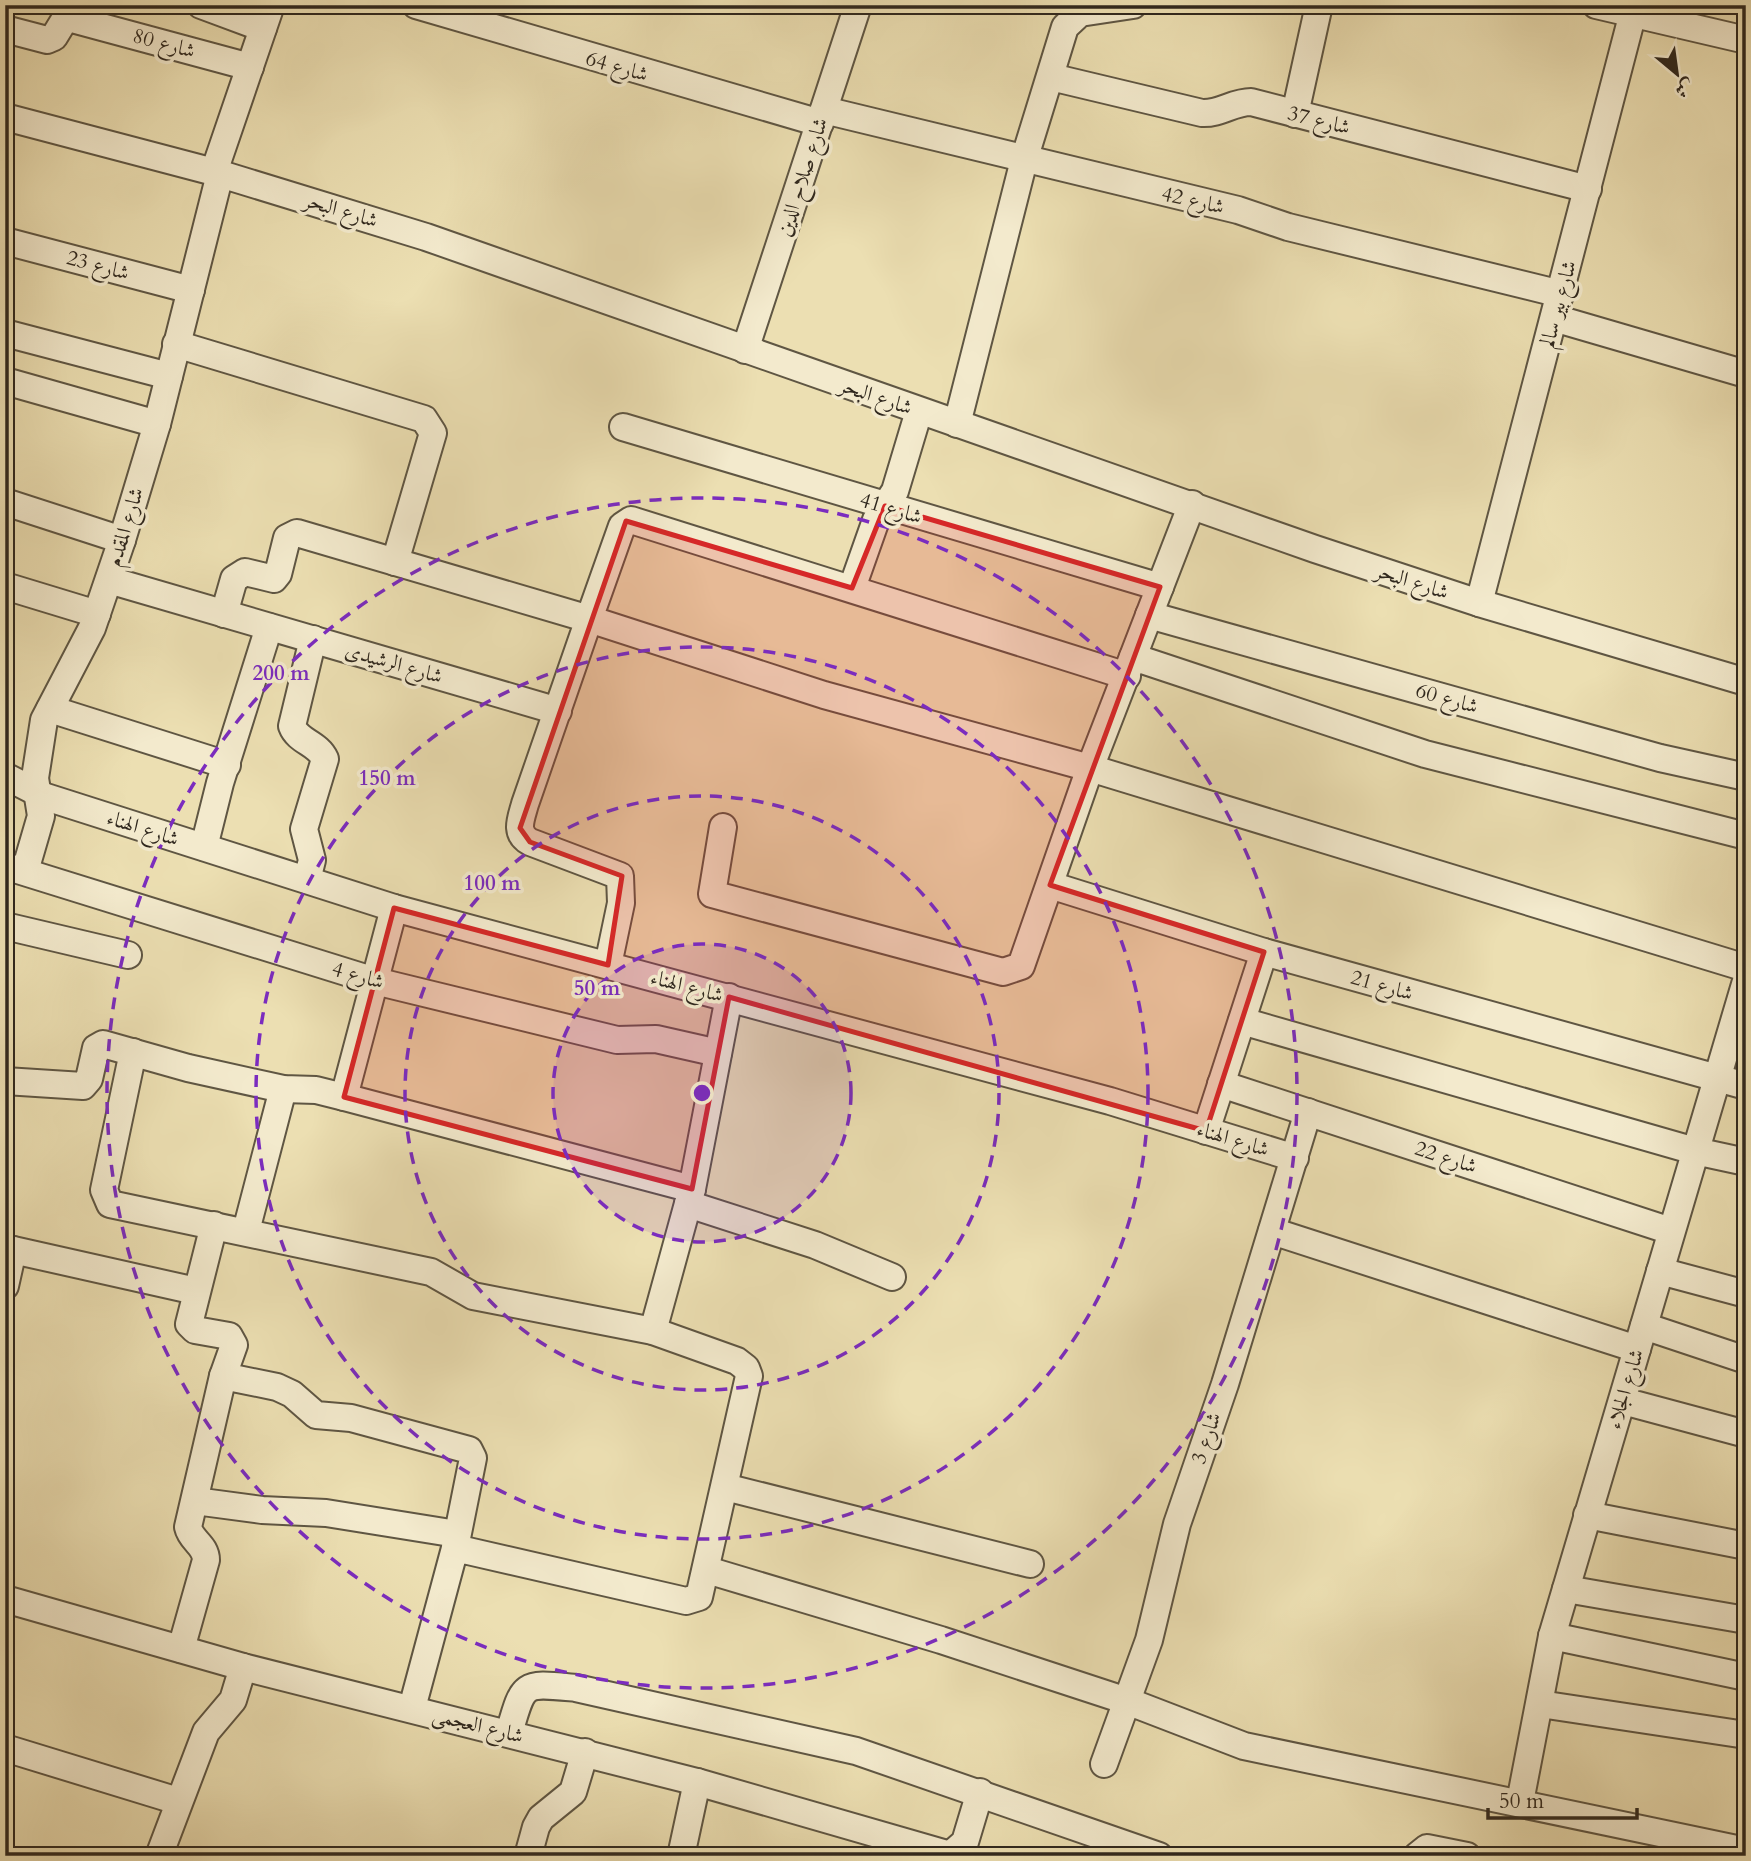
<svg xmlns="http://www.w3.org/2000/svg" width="1751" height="1861" font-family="Cardo,Amiri,serif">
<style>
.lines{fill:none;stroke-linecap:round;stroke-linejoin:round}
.minor-casing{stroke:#5f5643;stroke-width:30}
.minor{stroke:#f3eacd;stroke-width:26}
.marked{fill:#d62828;fill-opacity:0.2;stroke:#d62828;stroke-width:5;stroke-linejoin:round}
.ring{fill:none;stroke:#7b2cbf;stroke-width:3.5;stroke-dasharray:12 9}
.labels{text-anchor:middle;stroke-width:7;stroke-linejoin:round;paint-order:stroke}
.street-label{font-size:21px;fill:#30281e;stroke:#f3eacd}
.centre{fill:#7b2cbf;stroke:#f3eacd;stroke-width:3.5}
.ring-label{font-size:21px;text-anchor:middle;font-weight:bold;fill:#7b2cbf;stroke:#f3eacd;stroke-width:7;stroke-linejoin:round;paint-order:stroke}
</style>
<rect width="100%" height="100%" fill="#ecdfb2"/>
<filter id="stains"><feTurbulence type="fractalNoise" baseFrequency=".00286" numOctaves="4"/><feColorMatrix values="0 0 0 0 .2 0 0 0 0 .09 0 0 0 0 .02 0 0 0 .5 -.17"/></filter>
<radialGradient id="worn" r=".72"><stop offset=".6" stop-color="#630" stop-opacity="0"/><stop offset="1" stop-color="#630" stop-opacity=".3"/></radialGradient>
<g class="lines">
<defs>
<g id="minor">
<polyline points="201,5 263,28"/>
<polyline points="416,5 820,123"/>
<polyline points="1596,5 1746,40"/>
<polyline points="5,29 47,40 54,37 65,19 72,19 250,67"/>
<path d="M1051,77L1202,113C1220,114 1233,102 1251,102L1588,189"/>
<polyline points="824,110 1238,210 1288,227 1561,294"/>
<polyline points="1295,114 1319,5"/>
<polyline points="5,117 214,172 426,237 1315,549 1479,603 1746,682"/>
<polyline points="214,172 271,5"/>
<polyline points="5,241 191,290"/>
<polyline points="1554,318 1746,374"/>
<polyline points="5,333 169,376"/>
<polyline points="176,344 424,419 433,433 395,562"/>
<polyline points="745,350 858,5"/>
<polyline points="5,381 157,424"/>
<polyline points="957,424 1024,160 1065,27 1080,13 1133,5"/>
<polyline points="623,427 1160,587"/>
<polyline points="5,502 122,540"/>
<polyline points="109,580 558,711"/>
<polyline points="5,586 97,614"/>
<polyline points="852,588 876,520 895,491 919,411"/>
<polyline points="1479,603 1635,5"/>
<path d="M224,614L234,579L245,572L274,579L278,574L287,538L297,533L589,619L525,804C521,819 514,833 530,842L620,876L621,903L608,965"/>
<polyline points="1149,615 1660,758 1746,777"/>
<polyline points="1133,657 1425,754 1746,836"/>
<polyline points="1127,676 631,520 622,526 589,619 824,695 1090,768 1746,968"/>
<polyline points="50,709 227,765"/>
<polyline points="5,776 46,797 394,908 1110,1101 1295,1158"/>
<polyline points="723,827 712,894 1003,972 1021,966 1090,768 1192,504"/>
<polyline points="204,847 220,783 269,627"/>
<polyline points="5,866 375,981 617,1040 656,1039 718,1053"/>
<polyline points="25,871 41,816 35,778 44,720 92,628 122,540 157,424 220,174"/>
<path d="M307,880L312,860L304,829L325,759C318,743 298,742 292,726L313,639"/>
<polyline points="1050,885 1264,952 1746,1086"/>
<polyline points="5,926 128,955"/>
<polyline points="1242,1021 1695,1151 1746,1162"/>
<polyline points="133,1052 104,1190 110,1204 431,1272 473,1296 653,1331 737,1361 746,1368 749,1376 699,1597 686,1601 455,1548 412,1708"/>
<polyline points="5,1081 83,1086 89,1079 96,1048 103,1044 188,1068 283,1089 316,1090 344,1097 692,1189 653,1331"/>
<polyline points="1221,1084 1671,1231"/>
<polyline points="344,1097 394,908"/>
<polyline points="1206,1131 1264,952"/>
<polyline points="692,1189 729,997"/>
<polyline points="688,1204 815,1245 892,1277"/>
<polyline points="246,1231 283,1089"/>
<polyline points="1272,1231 1637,1349"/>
<polyline points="5,1248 13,1250 5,1286"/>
<polyline points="13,1250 196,1291"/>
<polyline points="1660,1271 1746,1294"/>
<polyline points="1644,1326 1746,1360"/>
<polyline points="223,1376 277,1387 292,1394 316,1415 351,1418 469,1450 473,1458 455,1548"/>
<polyline points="1623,1401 1746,1434"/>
<polyline points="725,1487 1030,1564"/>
<polyline points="195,1501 262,1510 326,1513 457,1534"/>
<polyline points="1587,1515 1746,1546"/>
<polyline points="707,1570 941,1640 1127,1701 1244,1746 1746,1851"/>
<polyline points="1566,1589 1746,1620"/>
<polyline points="5,1599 243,1667 697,1782 950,1855"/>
<polyline points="1552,1636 1746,1677"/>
<path d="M181,1649L206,1560C206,1545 191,1541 188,1527L223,1376L234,1345L229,1336L195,1330L189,1324L214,1225"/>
<polyline points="1540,1704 1746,1735"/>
<path d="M509,1733C524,1681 522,1683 576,1688L856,1751L1159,1856"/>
<polyline points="5,1748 178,1801"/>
<polyline points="1104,1764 1149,1640 1177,1524 1225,1384 1308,1112"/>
<polyline points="1520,1802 1552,1636 1746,981"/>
<polyline points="159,1856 206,1732 233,1700 243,1667"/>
<polyline points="528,1856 536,1827 541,1818 573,1792 585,1752"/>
<polyline points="681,1856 697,1782"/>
<polyline points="949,1856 965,1842 980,1792"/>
<polyline points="1417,1856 1427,1848 1467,1856"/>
</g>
</defs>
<use href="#minor" class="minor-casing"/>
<use href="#minor" class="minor"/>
</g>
<path class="marked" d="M885,506L1160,587L1050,885L1264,952L1206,1131L729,997L692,1189L344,1097L394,908L608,965L622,876L530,842L520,828L626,521L852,588Z"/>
<circle cx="702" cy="1093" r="149" fill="#7b2cbf" fill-opacity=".12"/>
<g class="ring">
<circle cx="702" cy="1093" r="149"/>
<circle cx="702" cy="1093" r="297"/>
<circle cx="702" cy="1093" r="446"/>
<circle cx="702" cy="1093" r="595"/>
</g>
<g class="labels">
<g class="street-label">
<text transform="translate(164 43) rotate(15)" y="7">شارع 80</text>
<text transform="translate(617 66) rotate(16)" y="7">شارع 64</text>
<text transform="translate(1319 120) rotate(14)" y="7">شارع 37</text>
<text transform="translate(802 177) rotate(-72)" y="7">شارع صلاح الدين</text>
<text transform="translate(1193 200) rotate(13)" y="7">شارع 42</text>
<text transform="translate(341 210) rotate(17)" y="7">شارع البحر</text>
<text transform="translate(98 265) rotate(15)" y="7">شارع 23</text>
<text transform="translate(1558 304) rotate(-75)" y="7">شارع بير سالم</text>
<text transform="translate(876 396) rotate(19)" y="7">شارع البحر</text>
<text transform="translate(891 508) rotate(17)" y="7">شارع 41</text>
<text transform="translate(125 527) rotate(-73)" y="7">شارع المقدم</text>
<text transform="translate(1412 581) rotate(18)" y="7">شارع البحر</text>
<text transform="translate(394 663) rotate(16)" y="7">شارع الرشيدى</text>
<text transform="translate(1447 698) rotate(16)" y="7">شارع 60</text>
<text transform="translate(143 828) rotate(18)" y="7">شارع الهناء</text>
<text transform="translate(358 975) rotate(16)" y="7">شارع 4</text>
<text transform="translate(1382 985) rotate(16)" y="7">شارع 21</text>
<text transform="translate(687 986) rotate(15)" y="7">شارع الهناء</text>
<text transform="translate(1233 1139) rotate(17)" y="7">شارع الهناء</text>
<text transform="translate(1446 1157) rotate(18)" y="7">شارع 22</text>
<text transform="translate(1625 1389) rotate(-73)" y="7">شارع الجلاء</text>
<text transform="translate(1206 1438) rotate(-71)" y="7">شارع 3</text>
<text transform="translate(478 1725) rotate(14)" y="7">شارع العجمى</text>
</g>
</g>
<circle cx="702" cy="1093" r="10" class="centre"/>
<g class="ring-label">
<text x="281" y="680">200 m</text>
<text x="387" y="785">150 m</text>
<text x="492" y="890">100 m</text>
<text x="597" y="995">50 m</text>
</g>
<rect width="1751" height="1861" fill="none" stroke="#ecdfb2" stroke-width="28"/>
<rect x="7" y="7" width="1737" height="1847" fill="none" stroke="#30281e" stroke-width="3.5"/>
<rect x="14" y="14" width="1723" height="1833" fill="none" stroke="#30281e" stroke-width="2"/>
<g transform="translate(1677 74) rotate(151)" stroke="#f3eacd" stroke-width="5" paint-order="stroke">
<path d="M0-5L12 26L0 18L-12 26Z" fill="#30281e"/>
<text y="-10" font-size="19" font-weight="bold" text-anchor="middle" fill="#30281e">ش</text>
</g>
<path d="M1488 1808v10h149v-10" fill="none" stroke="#30281e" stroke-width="3.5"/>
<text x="1499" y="1808" font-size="21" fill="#30281e" stroke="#f3eacd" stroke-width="5" paint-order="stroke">50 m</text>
<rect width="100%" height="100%" filter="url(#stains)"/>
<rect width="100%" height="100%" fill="url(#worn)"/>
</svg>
